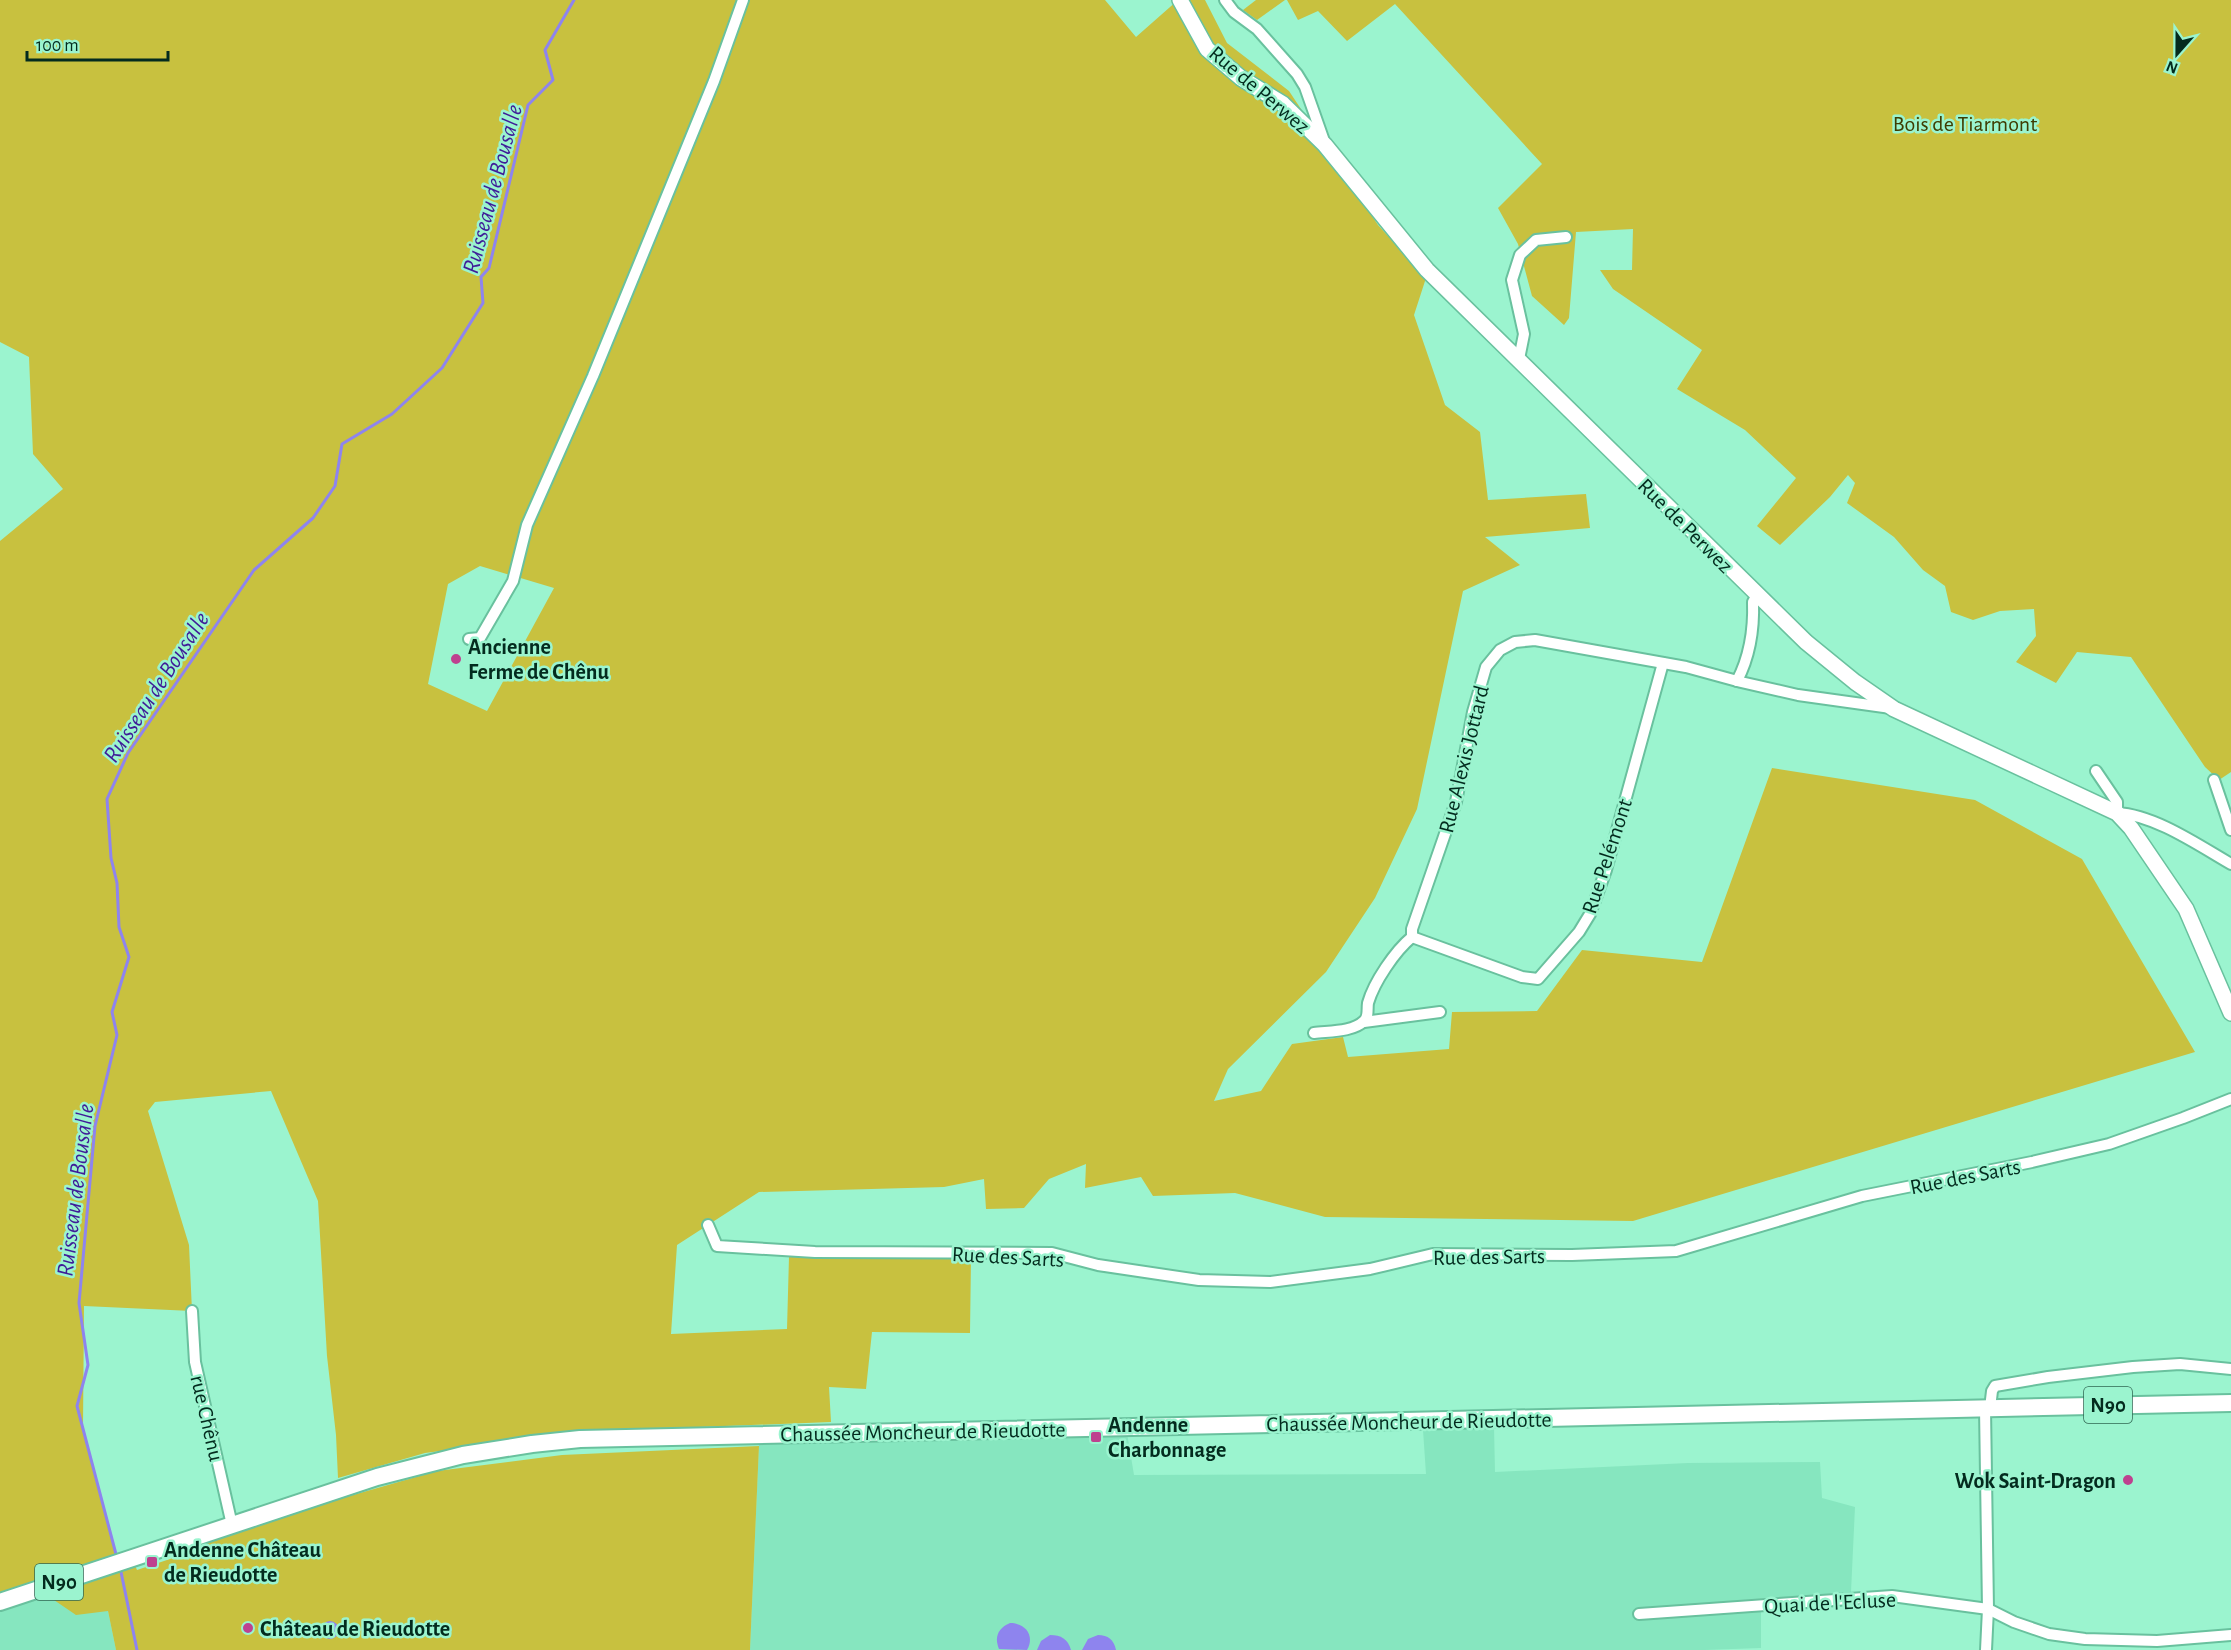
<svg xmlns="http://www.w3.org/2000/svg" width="2231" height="1650" font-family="'Alegreya Sans',sans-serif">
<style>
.built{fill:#86e6bf}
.green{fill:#c8c13f;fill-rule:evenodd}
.water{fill:#8e84ee}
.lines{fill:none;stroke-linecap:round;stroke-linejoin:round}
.stream{stroke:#8e84ee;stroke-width:3}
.street-casing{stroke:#69c19e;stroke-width:14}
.secondary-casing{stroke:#69c19e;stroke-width:18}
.primary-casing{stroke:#69c19e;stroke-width:20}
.street{stroke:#fff;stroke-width:10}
.secondary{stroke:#fff;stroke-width:15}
.primary{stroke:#fff;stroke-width:16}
.poi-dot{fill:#be418f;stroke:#9bf4cf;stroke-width:2}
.labels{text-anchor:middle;stroke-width:5;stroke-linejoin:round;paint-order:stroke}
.shield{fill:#9bf4cf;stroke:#316753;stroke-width:1.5}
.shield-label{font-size:21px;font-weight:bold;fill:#032b1e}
.street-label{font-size:22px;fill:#032b1e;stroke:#9bf4cf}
.park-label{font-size:22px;fill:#3f3c01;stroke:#9bf4cf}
.poi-label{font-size:22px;font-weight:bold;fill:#032b1e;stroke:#9bf4cf;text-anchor:start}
.water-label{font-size:24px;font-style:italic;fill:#3f1c98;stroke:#9bf4cf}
</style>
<rect width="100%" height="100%" fill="#9bf4cf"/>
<g class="built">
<polygon points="1126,1427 1134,1475 1426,1474 1423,1430 1494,1427 1495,1472 1688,1463 1820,1462 1822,1498 1855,1507 1851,1592 1761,1599 1761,1648 1705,1650 750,1650 759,1446 757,1434"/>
<polygon points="47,1586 108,1611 116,1650 0,1650 0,1602"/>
</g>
<g class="green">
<path d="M0,0H1105L1136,37L1178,0H1205L1227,43L1289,91L1378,225L1426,278L1414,315L1445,405L1480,432L1488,500L1586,494L1590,528L1485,537L1520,565L1463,591L1417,809L1375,898L1326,972L1228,1069L1214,1101L1261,1091L1292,1044L1343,1037L1348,1057L1449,1049L1452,1012L1537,1011L1582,950L1702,962L1772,768L1975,800L2082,859L2195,1052L1633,1221L1325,1217L1235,1193L1153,1196L1141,1177L1085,1188L1086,1164L1049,1179L1024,1208L986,1209L984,1179L944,1187L759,1192L677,1245L671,1334L787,1329L789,1257L971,1259L970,1333L872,1332L866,1389L829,1387L831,1422L595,1431L425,1453L338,1478L336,1435L327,1356L318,1201L271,1091L155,1102L148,1111L189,1245L192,1311L84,1306L83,1426L119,1563L132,1558L137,1570L194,1551V1547L346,1497L437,1471L562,1455L759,1446L750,1650H116L108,1611L76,1615L54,1600L47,1586L0,1602V541L63,489L33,454L29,357L0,342ZM480,566L554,588L487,711L428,684L448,584Z"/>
<polygon points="1256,0 1285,0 1257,20 1243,10"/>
<polygon points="1287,0 2231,0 2231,772 2219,780 2205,767 2131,657 2077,652 2056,683 2016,662 2036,636 2034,609 2000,611 1973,620 1951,612 1945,586 1923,570 1894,537 1847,503 1855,483 1848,475 1830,497 1780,545 1757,526 1796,478 1745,430 1677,389 1702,350 1613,289 1600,270 1632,270 1633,229 1576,232 1569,318 1564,325 1532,296 1518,244 1498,208 1542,164 1395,4 1347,41 1318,11 1298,20"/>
</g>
<g class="water">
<circle cx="330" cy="1630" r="9"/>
<path d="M1010,1623C1026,1623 1035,1636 1027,1650L999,1649C994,1637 998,1628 1010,1623Z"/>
<path d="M1050,1635C1061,1635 1068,1639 1071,1650H1037L1041,1641Z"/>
<path d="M1098,1635C1108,1635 1114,1640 1116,1650H1082L1088,1639Z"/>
</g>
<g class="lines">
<g class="stream">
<polyline points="117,1558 77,1406 88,1365 79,1303 95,1126 117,1035 112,1012 129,957 119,927 117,883 111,858 107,799 128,753 254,570 313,518 335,486 342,444 392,414 442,368 483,303 481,277 489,268 528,105 553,80 545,50 574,0"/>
<polyline points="120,1567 137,1650"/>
</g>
<defs>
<g id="street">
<polyline points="1225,0 1234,12 1257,29 1297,74 1305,87 1324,141"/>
<polyline points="1519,359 1524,334 1512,280 1520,255 1536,240 1566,237"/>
<polyline points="469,639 480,638 513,581 527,525 593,376 714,81 743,0"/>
<path d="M1737,681C1750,656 1754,630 1753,602L1757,595"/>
<path d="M2096,771L2117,802V813C2155,815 2198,845 2231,864"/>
<polyline points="2214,780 2231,830"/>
<polyline points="1412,937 1522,977 1538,979 1579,932 1590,914 1606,870 1663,663"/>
<polyline points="1364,1022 1440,1012"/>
<path d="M1314,1033C1329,1031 1353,1032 1364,1021C1369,1017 1367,1009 1368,1003C1374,982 1395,951 1412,937V929L1456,802L1473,712L1486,667L1500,650L1515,642L1535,640L1686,667L1741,682L1798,695L1891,708"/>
<polyline points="708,1225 717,1246 815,1252 1052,1253 1098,1265 1199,1280 1270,1282 1370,1269 1433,1254 1572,1255 1676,1251 1862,1196 2032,1162 2109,1144 2183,1118 2231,1099"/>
<polyline points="192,1311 195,1362 232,1525"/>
<polyline points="1985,1408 1988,1609 1986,1650"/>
<polyline points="1990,1408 1992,1391 1995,1386 2048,1377 2133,1367 2180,1364 2231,1369"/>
<polyline points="1639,1614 1892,1596 1988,1609 2014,1622 2049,1634 2085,1639 2157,1641 2231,1635"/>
</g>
<polyline id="secondary" points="1180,0 1207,49 1241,78 1283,104 1325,145 1427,270 1806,642 1855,682 1894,709 2117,813 2131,828 2186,909 2231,1013"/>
<polyline id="primary" points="0,1602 377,1477 463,1455 532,1444 580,1439 2231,1403"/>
</defs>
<use href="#street" class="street-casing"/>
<use href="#secondary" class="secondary-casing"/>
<use href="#primary" class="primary-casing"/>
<use href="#street" class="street"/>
<use href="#secondary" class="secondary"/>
<use href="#primary" class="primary"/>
</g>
<g class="poi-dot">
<circle cx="456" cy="659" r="6"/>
<rect x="1090" y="1431" width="12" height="12" rx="3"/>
<circle cx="2128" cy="1480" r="6"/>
<rect x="146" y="1556" width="12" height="12" rx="3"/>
<circle cx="248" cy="1628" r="6"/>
</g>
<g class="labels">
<g class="shield">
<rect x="2084" y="1387" width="48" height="36" rx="4.5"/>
<rect x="35" y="1564" width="48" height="36" rx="4.5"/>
</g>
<g class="shield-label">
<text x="2108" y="1412">N90</text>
<text x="59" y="1589">N90</text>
</g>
<g class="street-label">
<text transform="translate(1260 89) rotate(40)" y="8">Rue de Perwez</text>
<text transform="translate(1686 525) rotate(45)" y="8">Rue de Perwez</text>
<text transform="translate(1463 759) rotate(-76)" y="8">Rue Alexis Jottard</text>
<text transform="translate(1606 856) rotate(-72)" y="8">Rue Pelémont</text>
<text transform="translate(1965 1176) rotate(-11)" y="8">Rue des Sarts</text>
<text transform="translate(1008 1256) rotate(3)" y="8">Rue des Sarts</text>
<text transform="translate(1489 1256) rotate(-1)" y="8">Rue des Sarts</text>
<text transform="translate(208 1418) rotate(77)" y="8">rue Chênu</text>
<text transform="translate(1409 1421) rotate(-1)" y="8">Chaussée Moncheur de Rieudotte</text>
<text transform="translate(923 1431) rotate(-1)" y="8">Chaussée Moncheur de Rieudotte</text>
<text transform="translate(1830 1602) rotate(-3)" y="8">Quai de l'Ecluse</text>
</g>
<g class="park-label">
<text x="1965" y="131">Bois de Tiarmont</text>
</g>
<g class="poi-label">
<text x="468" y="654">Ancienne<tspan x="468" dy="25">Ferme de Chênu</tspan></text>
<text x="1108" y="1432">Andenne<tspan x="1108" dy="25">Charbonnage</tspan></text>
<text x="2116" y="1488" text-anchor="end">Wok Saint-Dragon</text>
<text x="164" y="1557">Andenne Château<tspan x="164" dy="25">de Rieudotte</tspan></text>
<text x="260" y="1636">Château de Rieudotte</text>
</g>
<g class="water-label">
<text transform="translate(492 189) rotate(-75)" y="8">Ruisseau de Bousalle</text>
<text transform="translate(156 687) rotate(-57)" y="8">Ruisseau de Bousalle</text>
<text transform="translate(75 1190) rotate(-83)" y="8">Ruisseau de Bousalle</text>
</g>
</g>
<g transform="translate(2177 54) rotate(201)" stroke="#9bf4cf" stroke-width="4.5" paint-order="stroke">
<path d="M0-4.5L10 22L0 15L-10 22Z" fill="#032b1e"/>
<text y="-9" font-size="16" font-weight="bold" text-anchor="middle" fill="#032b1e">N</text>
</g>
<path d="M27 51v9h141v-9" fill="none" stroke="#032b1e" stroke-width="3"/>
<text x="36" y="51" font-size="18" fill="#032b1e" stroke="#9bf4cf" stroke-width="4.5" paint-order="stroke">100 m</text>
</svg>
